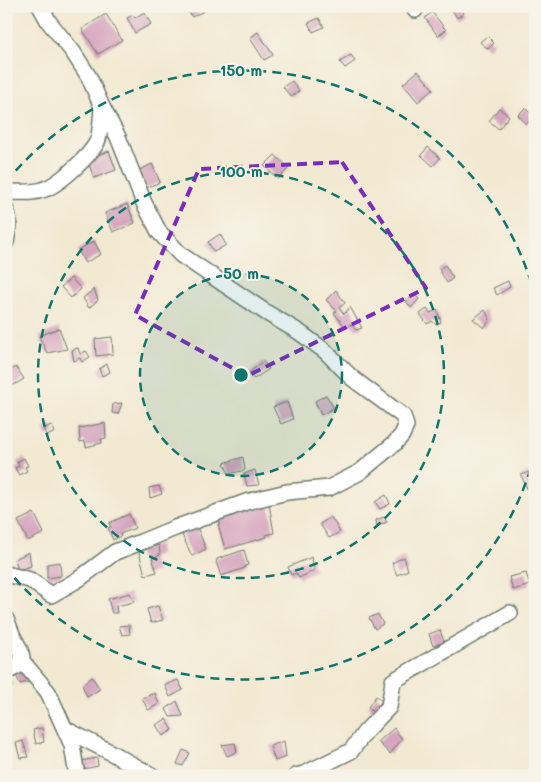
<svg xmlns="http://www.w3.org/2000/svg" width="541" height="782" font-family="Mali,sans-serif">
<style>
.building{fill:#d5a4be}
.lines{fill:none;stroke-linecap:round;stroke-linejoin:round}
.street-casing{stroke:#69796b;stroke-width:18}
.street{stroke:#fff;stroke-width:15}
.marked{fill:none;stroke:#7b2cbf;stroke-width:4;stroke-dasharray:10 6;stroke-linejoin:round}
.ring{fill:none;stroke:#0f766e;stroke-width:2.5;stroke-dasharray:9 6}
.centre{fill:#0f766e;stroke:#f7f3e8;stroke-width:2.5}
.ring-label{font-size:15px;text-anchor:middle;font-weight:bold;fill:#0f766e;stroke:#f7f3e8;stroke-width:4;stroke-linejoin:round;paint-order:stroke}
</style>
<rect width="100%" height="100%" fill="#f7f3e8"/>
<filter id="ink" filterUnits="userSpaceOnUse"><feTurbulence type="fractalNoise" baseFrequency=".02" numOctaves="2"/><feDisplacementMap in="SourceGraphic" scale="10" xChannelSelector="R" yChannelSelector="G"/><feConvolveMatrix kernelMatrix="1 2 1 2 8 2 1 2 1" color-interpolation-filters="sRGB"/></filter>
<filter id="wash" filterUnits="userSpaceOnUse"><feTurbulence type="fractalNoise" baseFrequency=".0096" numOctaves="4" result="noise"/><feDisplacementMap in="SourceGraphic" scale="20" xChannelSelector="R" yChannelSelector="G"/><feGaussianBlur stdDeviation="1.12" result="paint"/><feColorMatrix in="noise" values="0 0 0 0 0 0 0 0 0 0 0 0 0 0 0 0 0 1.4 0 .05"/><feComposite in="paint" operator="in"/></filter>
<g filter="url(#wash)">
<rect width="100%" height="100%" fill="#f2e9d2"/>
<g id="blocks">
<g class="building">
<polygon points="192,6 202,6 204,11 192,17 187,9"/>
<polygon points="450,6 459,6 464,13 457,18"/>
<polygon points="144,12 151,24 135,33 127,18 133,15 135,18"/>
<polygon points="432,12 446,30 438,36 425,18"/>
<polygon points="106,14 122,40 98,54 82,29"/>
<polygon points="319,18 324,27 313,32 308,23"/>
<polygon points="258,32 273,55 264,60 250,38"/>
<polygon points="487,36 494,43 488,49 480,42"/>
<polygon points="351,55 355,61 345,68 340,62"/>
<polygon points="418,71 433,89 418,102 403,84"/>
<polygon points="292,81 299,91 291,97 283,87"/>
<polygon points="499,108 509,116 499,129 489,121"/>
<polygon points="525,108 534,117 526,124 518,115"/>
<polygon points="428,147 440,158 433,166 421,155"/>
<polygon points="109,151 116,170 94,178 87,159"/>
<polygon points="275,155 289,168 278,179 264,166"/>
<polygon points="152,164 160,182 146,188 138,171"/>
<polygon points="127,204 135,223 113,232 105,213"/>
<polygon points="220,234 226,245 214,252 208,242"/>
<polygon points="94,241 101,254 85,263 78,250"/>
<polygon points="445,265 453,278 447,283 439,269"/>
<polygon points="71,278 81,289 71,298 61,287"/>
<polygon points="508,281 510,287 497,295 493,288"/>
<polygon points="94,289 98,300 89,308 83,298"/>
<polygon points="336,290 345,303 339,308 344,314 350,307 362,328 356,330 351,324 346,328 334,313 337,311 326,300"/>
<polygon points="415,295 419,299 411,308 406,301"/>
<polygon points="427,309 430,313 437,310 441,322 436,325 432,321 427,324 420,314"/>
<polygon points="485,310 490,320 484,328 473,319"/>
<polygon points="59,328 67,349 47,353 39,336"/>
<polygon points="112,337 113,354 96,356 95,339"/>
<polygon points="78,348 80,354 86,351 90,357 82,362 80,358 74,361 72,350"/>
<polygon points="263,361 269,369 254,379 248,374"/>
<polygon points="107,364 110,372 102,376 99,369"/>
<polygon points="16,367 24,379 12,386 6,376 6,373"/>
<polygon points="326,395 334,408 321,415 315,401"/>
<polygon points="287,402 293,419 281,424 273,407"/>
<polygon points="122,403 118,414 112,413 113,404"/>
<polygon points="105,423 106,438 101,439 102,443 86,447 85,441 80,442 79,428"/>
<polygon points="51,425 55,432 47,436 43,429"/>
<polygon points="243,457 245,470 229,474 224,463"/>
<polygon points="24,458 28,466 25,467 27,471 19,475 15,468 19,466 17,462"/>
<polygon points="255,470 259,485 247,486 244,474"/>
<polygon points="535,470 535,490 529,493 521,475"/>
<polygon points="159,486 162,494 150,498 149,488"/>
<polygon points="386,495 390,504 380,509 375,502"/>
<polygon points="269,504 274,533 266,535 267,537 225,549 218,524 220,524 219,517"/>
<polygon points="34,513 44,533 28,541 18,521"/>
<polygon points="129,514 135,528 120,534 121,536 113,540 108,528 111,527 109,523"/>
<polygon points="331,517 340,532 329,538 320,524"/>
<polygon points="384,517 387,522 377,526 376,520"/>
<polygon points="197,527 206,549 192,556 182,535"/>
<polygon points="159,545 160,555 152,558 157,572 145,575 139,552"/>
<polygon points="244,550 248,565 245,566 245,568 221,576 216,562 217,561 217,559"/>
<polygon points="29,552 31,566 18,570 15,559"/>
<polygon points="312,557 313,565 315,570 299,578 296,573 291,575 288,567"/>
<polygon points="404,557 408,570 397,575 392,563"/>
<polygon points="60,562 61,576 47,578 47,564"/>
<polygon points="526,573 530,585 513,590 509,577"/>
<polygon points="130,593 134,602 116,606 117,613 112,613 108,599"/>
<polygon points="158,606 163,620 151,623 147,609"/>
<polygon points="378,614 383,624 375,629 369,618"/>
<polygon points="129,625 130,634 122,635 119,626"/>
<polygon points="440,630 444,642 433,646 429,634"/>
<polygon points="26,671 32,681 20,684 15,673"/>
<polygon points="6,676 13,686 6,690"/>
<polygon points="92,677 100,689 87,697 82,685"/>
<polygon points="178,680 183,690 170,697 165,685"/>
<polygon points="155,693 159,704 148,710 142,698"/>
<polygon points="376,696 382,701 373,712 368,707"/>
<polygon points="177,701 183,716 170,717 166,709"/>
<polygon points="166,719 173,730 163,736 156,725"/>
<polygon points="42,728 44,742 36,744 33,730"/>
<polygon points="394,728 402,739 390,754 378,742"/>
<polygon points="23,741 28,757 20,758 16,743"/>
<polygon points="284,741 286,757 275,761 270,746"/>
<polygon points="235,743 237,752 227,756 222,745"/>
<polygon points="183,750 190,753 183,766 177,764"/>
<polygon points="97,758 98,766 84,769 81,761"/>
</g>
</g>
</g>
<g filter="url(#ink)">
<use href="#blocks" fill-opacity="0" stroke="#69796b" stroke-width="1"/>
<g class="lines">
<defs>
<g id="street">
<polyline points="413,6 415,10"/>
<path d="M6,192C19,192 33,194 45,189C59,184 90,156 97,142C101,133 101,118 102,107"/>
<path d="M6,210C11,220 8,231 6,242"/>
<polyline points="6,574 30,580 51,595 79,579 115,552 141,542 175,528 246,502 287,492 329,488 360,472 395,443 402,435 406,426 403,416 352,378 325,351 299,332 267,313 181,255 159,232 144,203 118,137 102,107 89,77 73,52 49,22 40,6"/>
<path d="M6,619C8,624 10,629 12,634C19,650 33,664 6,671"/>
<polyline points="22,661 48,692 72,745 77,776"/>
<polyline points="65,729 108,751 153,776"/>
<polyline points="296,776 304,774 351,751 365,732 389,707 393,681 510,613"/>
</g>
</defs>
<use href="#street" class="street-casing"/>
<use href="#street" class="street"/>
</g>
</g>
<path class="marked" d="M342,162L426,288L247,376L135,315L199,169Z"/>
<circle cx="241" cy="375" r="101" fill="#0f766e" fill-opacity=".12"/>
<g class="ring">
<circle cx="241" cy="375" r="101"/>
<circle cx="241" cy="375" r="203"/>
<path d="M535 454A304 304 0 0 1 6 568M6 182A304 304 0 0 1 535 296"/>
</g>
<circle cx="241" cy="375" r="8" class="centre"/>
<g class="ring-label">
<text x="241" y="76">150 m</text>
<text x="241" y="177">100 m</text>
<text x="241" y="279">50 m</text>
</g>
<rect width="541" height="782" fill="none" stroke="#f7f3e8" stroke-width="25"/>
</svg>
